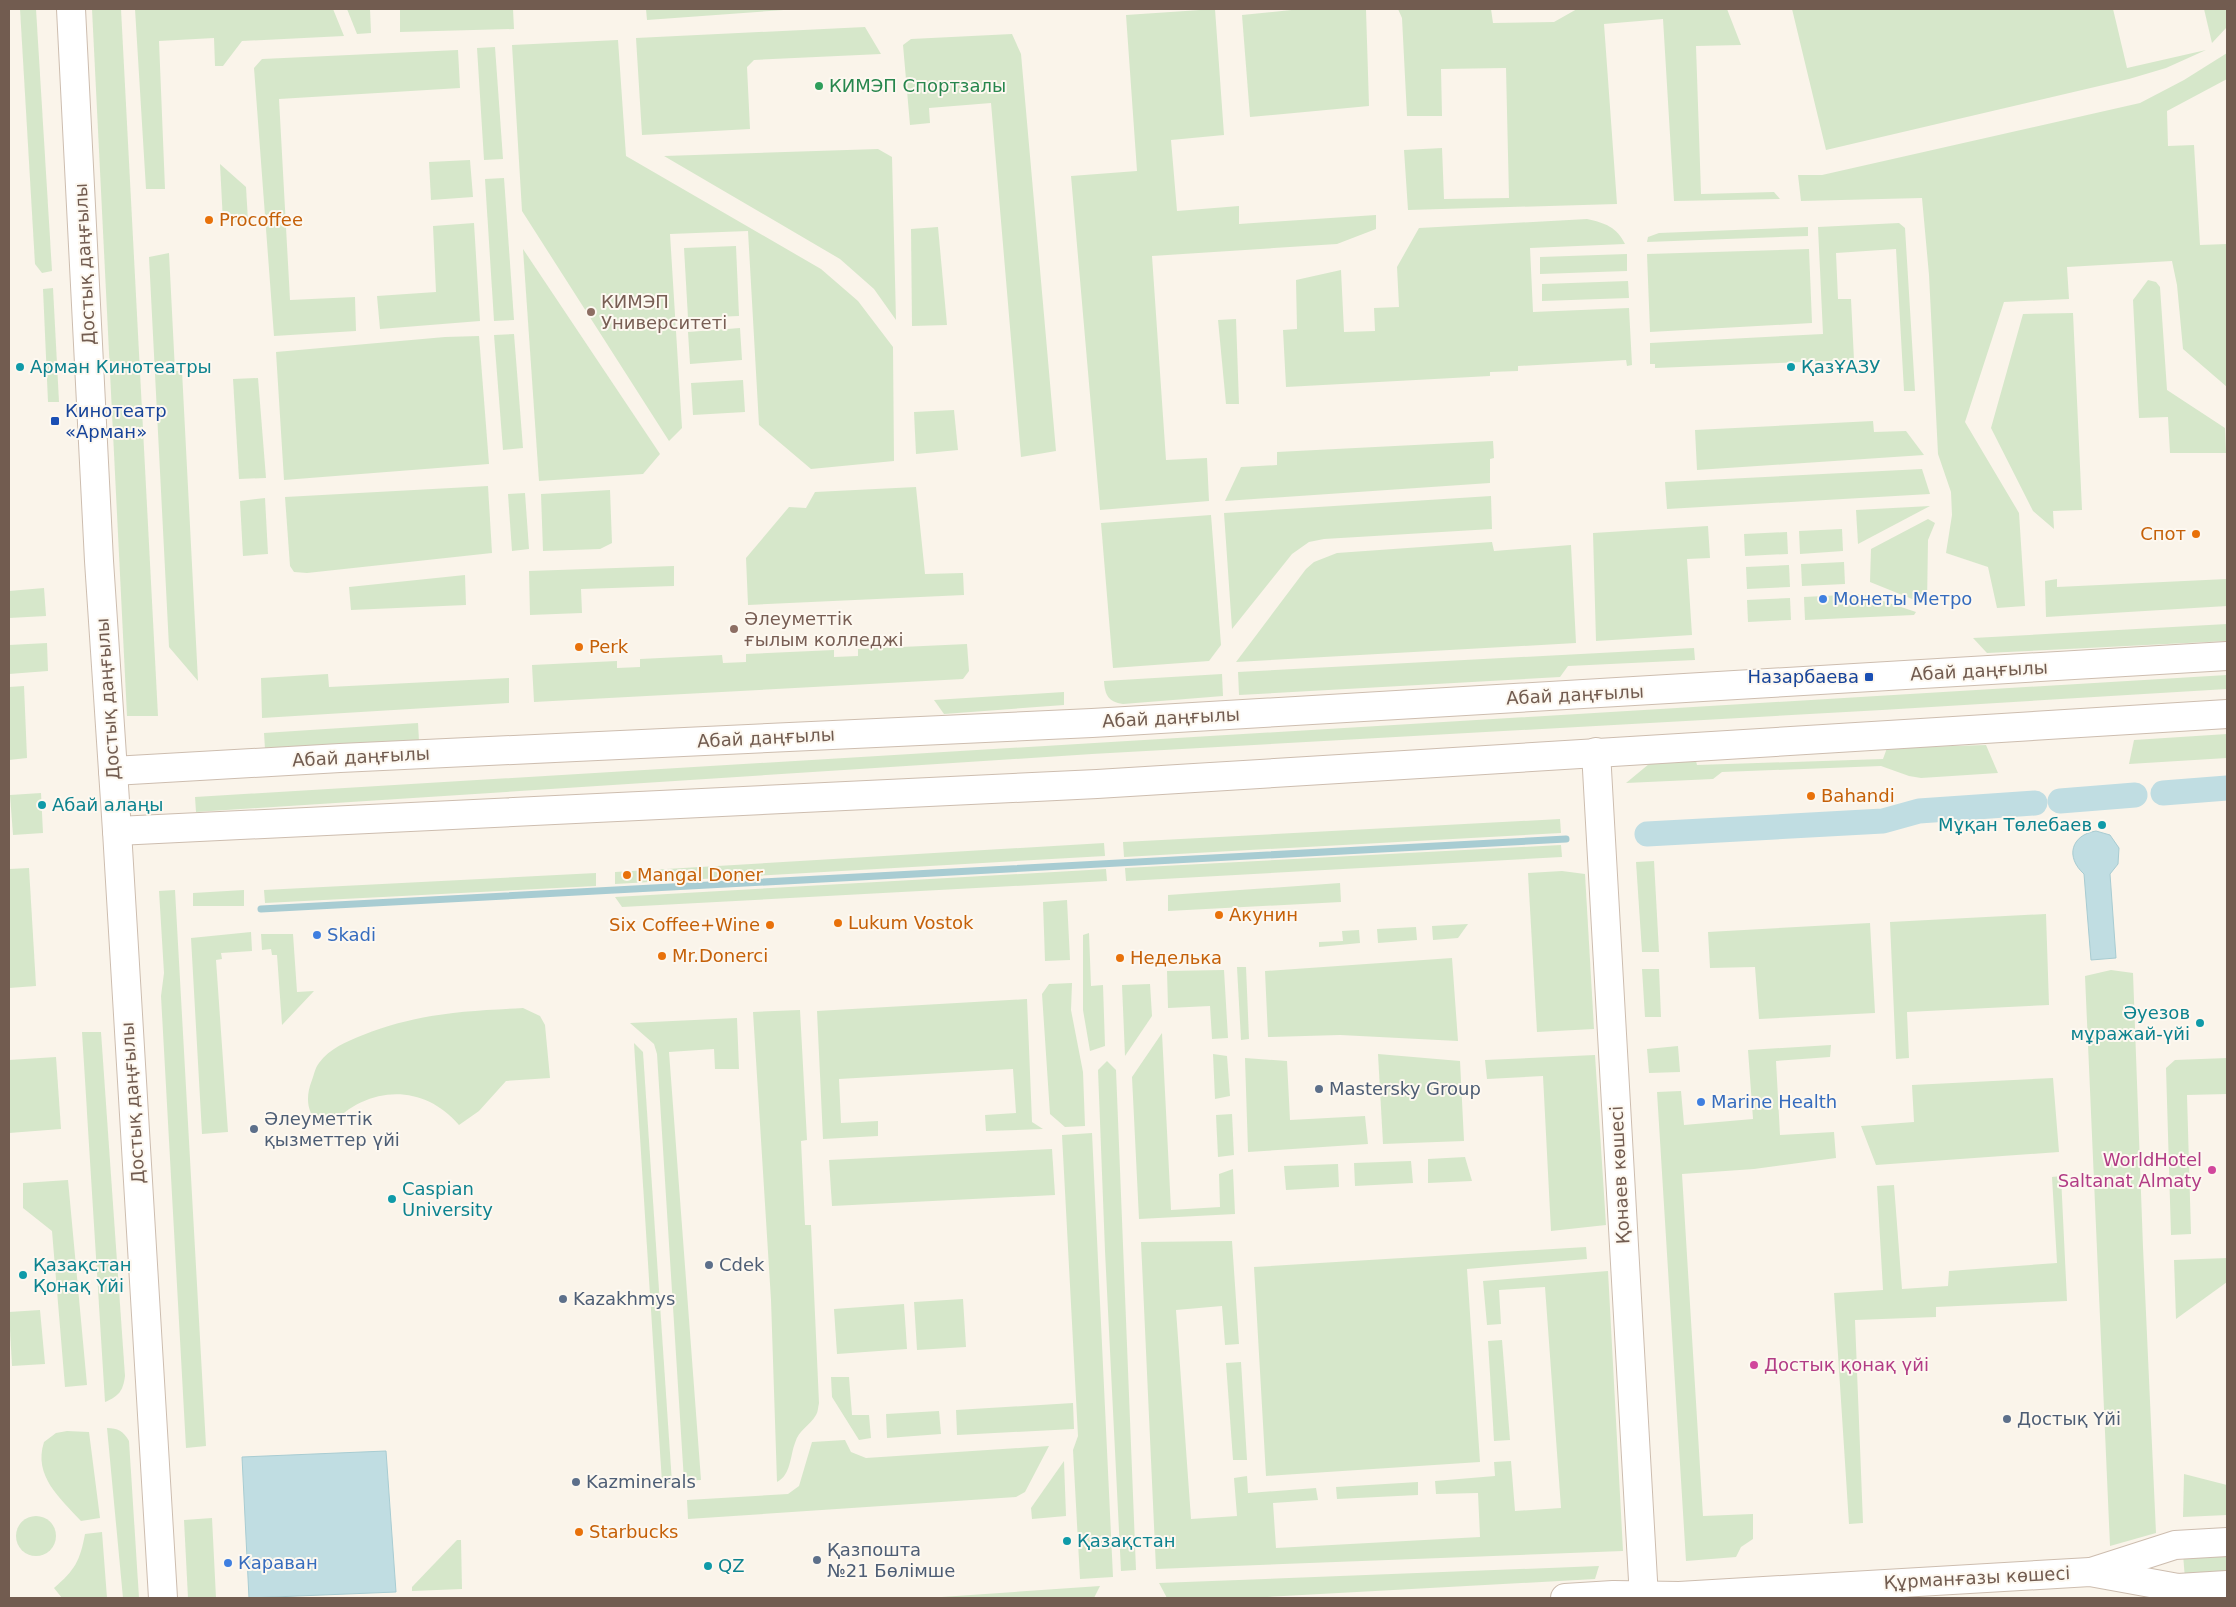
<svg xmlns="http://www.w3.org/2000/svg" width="2236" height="1607" font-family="'DejaVu Sans',sans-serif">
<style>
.green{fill:#d6e7ca}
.water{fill:#c0dde2;stroke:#a8ccd2}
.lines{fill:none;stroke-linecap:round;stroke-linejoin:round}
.stream{stroke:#a8ccd2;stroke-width:7}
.canal{stroke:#c0dde2;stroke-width:25}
.secondary-casing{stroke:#cdbdaf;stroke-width:30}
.secondary{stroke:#fff;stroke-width:28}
.leisure-dot{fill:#2e9e5b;stroke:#fdf8f0;stroke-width:2}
.food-dot{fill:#e8710a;stroke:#fdf8f0;stroke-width:2}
.education-dot{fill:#8d6e63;stroke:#fdf8f0;stroke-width:2}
.culture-dot{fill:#0f9aa8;stroke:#fdf8f0;stroke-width:2}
.transit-dot{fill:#1a4fb4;stroke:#fdf8f0;stroke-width:2}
.shop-dot{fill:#3f7fe0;stroke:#fdf8f0;stroke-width:2}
.service-dot{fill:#5c6f8a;stroke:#fdf8f0;stroke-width:2}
.hotel-dot{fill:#d1479c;stroke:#fdf8f0;stroke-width:2}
.labels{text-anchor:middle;stroke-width:4;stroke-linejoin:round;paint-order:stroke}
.leisure-label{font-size:18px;fill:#27864d;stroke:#fdf8f0;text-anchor:start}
.food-label{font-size:18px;fill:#c56008;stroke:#fdf8f0;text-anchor:start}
.street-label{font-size:18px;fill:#725c50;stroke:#fdf8f0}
.education-label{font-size:18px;fill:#785e54;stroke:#fdf8f0;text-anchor:start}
.culture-label{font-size:18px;fill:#0d838f;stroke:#fdf8f0;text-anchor:start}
.transit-label{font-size:18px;fill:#164399;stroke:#fdf8f0;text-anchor:start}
.shop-label{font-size:18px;fill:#366cbe;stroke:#fdf8f0;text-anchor:start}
.service-label{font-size:18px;fill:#4e5e75;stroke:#fdf8f0;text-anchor:start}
.hotel-label{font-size:18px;fill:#b23c85;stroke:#fdf8f0;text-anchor:end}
</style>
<rect width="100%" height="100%" fill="#faf4ea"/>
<g class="green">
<polygon points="20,9 36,9 52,271 42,273 35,264"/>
<polygon points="92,9 121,9 158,716 127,716"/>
<polygon points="135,9 333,9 344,36 242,41 223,66 215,66 214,38 159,41 165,189 146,189"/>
<polygon points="347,9 370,9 371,33 357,34"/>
<polygon points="400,9 513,9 514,29 400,32"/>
<polygon points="646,9 798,9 647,20"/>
<polygon points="1215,9 1224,135 1171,140 1177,211 1239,206 1239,224 1376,215 1376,229 1337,244 1152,256 1166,460 1207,458 1209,501 1100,510 1071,176 1137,171 1126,15"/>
<polygon points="1301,9 1366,9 1369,106 1250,117 1242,15"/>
<polygon points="1398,9 1491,9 1493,23 1554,22 1577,9 1727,9 1741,45 1696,46 1701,194 1774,192 1780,199 1674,201 1663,19 1604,24 1617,204 1408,210 1404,150 1442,148 1444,199 1509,198 1506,68 1441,69 1442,116 1407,116 1402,18"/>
<polygon points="1792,9 2113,9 2127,68 2206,50 2166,68 2129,79 1826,150"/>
<polygon points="2204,9 2227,9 2227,27 2212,43"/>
<polygon points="865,27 881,54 754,60 747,67 750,129 642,135 636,38"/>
<polygon points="1012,34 1021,54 1056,451 1021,457 991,103 929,108 930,123 910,125 903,45 911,39"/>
<polygon points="618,40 626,156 821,269 858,301 893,347 894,461 811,469 759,425 748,231 670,234 682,428 669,441 522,211 512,45"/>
<polygon points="495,47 503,159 484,160 477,48"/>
<polygon points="458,50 460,88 279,99 290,300 355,297 356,331 274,336 254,68 262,59"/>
<polygon points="2227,53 2227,79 2167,111 2168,146 2194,145 2200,245 2227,244 2227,387 2183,349 2177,285 2172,261 2067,267 2069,299 2004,302 1965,422 2019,513 2025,606 1997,608 1988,567 1946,553 1952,515 1951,492 1938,454 1929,275 1922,198 1801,201 1798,175 1822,175 2140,103 2184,80"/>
<polygon points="878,149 892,157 896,320 874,289 840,259 664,156"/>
<polygon points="470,160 473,197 431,200 429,162"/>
<polygon points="220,164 246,187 248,221 223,222"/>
<polygon points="504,178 514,320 494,321 485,179"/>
<path d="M1587,219C1605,223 1617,227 1625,244L1530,248L1533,312L1629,308L1632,365L1627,366L1626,360L1518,366V371L1490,372V376L1286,387L1283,330L1297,329L1296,280L1341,270L1344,332L1375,331L1374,308L1399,307L1397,267L1419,228Z"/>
<polygon points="474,223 480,321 380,329 377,296 436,292 433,226"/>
<polygon points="1899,223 1905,228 1915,391 1904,391 1896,249 1836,253 1838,299 1851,299 1854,360 1655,368 1655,364 1650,364 1650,343 1823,334 1818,227"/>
<polygon points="938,227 947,325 912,326 911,229"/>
<polygon points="1808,227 1808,236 1647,242 1648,237 1659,233"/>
<polygon points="736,246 739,316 688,318 684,248"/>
<polygon points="523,249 660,454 643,474 539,481"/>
<polygon points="1809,249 1812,323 1650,332 1647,254"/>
<polygon points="169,253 175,371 182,371 198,681 169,647 149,257"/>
<polygon points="1627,254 1627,271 1540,274 1540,257"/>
<polygon points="2148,280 2156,282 2160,287 2167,390 2225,428 2226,453 2170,453 2168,417 2139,418 2133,300"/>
<polygon points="1628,281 1629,298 1542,301 1542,284"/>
<polygon points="53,288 59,402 48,402 43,289"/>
<polygon points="2073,313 2082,510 2053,511 2054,529 2033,511 1991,428 2023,314"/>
<polygon points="1236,319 1239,404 1226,404 1218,320"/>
<polygon points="740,328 742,360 690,364 688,332"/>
<polygon points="514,334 523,448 503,450 494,335"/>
<polygon points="479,336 489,464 284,480 276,352 445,337"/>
<polygon points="258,378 266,478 239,479 233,379"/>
<polygon points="743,380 745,412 693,415 691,383"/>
<polygon points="954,410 958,450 916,454 914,412"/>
<polygon points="1873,421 1874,432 1906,431 1924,455 1697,470 1695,430"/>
<polygon points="1493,441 1494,458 1490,459 1490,483 1225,501 1241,467 1277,465 1277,452"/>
<polygon points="1922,469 1930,494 1667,509 1665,482"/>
<polygon points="488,486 492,553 307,573 294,572 290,566 285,497"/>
<polygon points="916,487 925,574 963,573 964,595 748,605 746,558 789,507 806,508 815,492"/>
<polygon points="610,490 612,543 600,549 543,551 541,494"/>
<polygon points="525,493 529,549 512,551 508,494"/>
<polygon points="1491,496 1492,529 1324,539 1309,542 1292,554 1232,629 1224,513"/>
<polygon points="265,498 268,554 243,556 240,501"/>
<polygon points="1930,506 1858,544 1856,510"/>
<polygon points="1211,515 1221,645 1209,661 1113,668 1101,523"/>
<polygon points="1928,519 1935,523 1928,540 1927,605 1870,582 1871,549"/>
<polygon points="1708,526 1710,558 1687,559 1692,635 1596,641 1593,533"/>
<polygon points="1842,529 1843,551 1800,554 1799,531"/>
<polygon points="1787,532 1788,554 1745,556 1744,534"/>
<polygon points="1492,542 1494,551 1571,545 1576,643 1236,662 1306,569 1314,562 1337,553"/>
<polygon points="1844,562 1845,584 1802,586 1801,564"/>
<polygon points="1789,565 1790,587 1747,589 1746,567"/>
<polygon points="674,566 674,586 581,589 582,613 530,615 529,571"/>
<polygon points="465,575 466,605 351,610 349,587"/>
<polygon points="2057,579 2057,587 2227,579 2227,606 2046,617 2045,581"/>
<polygon points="44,588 46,616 9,618 9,591"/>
<polygon points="1862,594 1916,612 1914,615 1805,620 1804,597"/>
<polygon points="1790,598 1791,620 1748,622 1747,600"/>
<polygon points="2227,624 2227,641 1987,653 1973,638"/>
<polygon points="47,643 48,671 9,674 9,645"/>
<polygon points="967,644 969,671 963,679 534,702 532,665 617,661 617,668 640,667 640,659 722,655 723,663 746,662 746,654 834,650 834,657 858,656 858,649"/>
<polygon points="1694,648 1695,660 1568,666 1560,677 1239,695 1238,672"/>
<polygon points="328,674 329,687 509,678 509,703 262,718 261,678"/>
<path d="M1222,674L1223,696L1123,704C1108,702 1105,695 1104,681Z"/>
<polygon points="2227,675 2227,689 1882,710 1092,754 196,812 195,797"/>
<polygon points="24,686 27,758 9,760 9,687"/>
<polygon points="1064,692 1064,705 944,714 934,700"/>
<polygon points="418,723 419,741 265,749 264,733"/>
<polygon points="2227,734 2227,758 2129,764 2134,740"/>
<polygon points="1986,745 1998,773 1921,778 1909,776 1881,766 1722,772 1713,779 1626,783 1649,764 1696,761 1697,765 1883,759 1887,748"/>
<polygon points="41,793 43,833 13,835 10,795"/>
<polygon points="1560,819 1561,833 1124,857 1123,842"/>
<polygon points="1104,843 1105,856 615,884 615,872"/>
<polygon points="1561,845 1562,857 1126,881 1125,868"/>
<polygon points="1654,861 1659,952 1642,952 1636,862"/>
<polygon points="29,868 36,986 9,988 9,869"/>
<polygon points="1106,869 1107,881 622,907 615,897"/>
<polygon points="1562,871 1585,874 1594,1029 1537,1032 1528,873"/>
<polygon points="596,873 596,886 265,903 264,890"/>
<polygon points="1340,883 1341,902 1168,911 1168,895"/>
<polygon points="175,890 206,1446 186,1448 161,996 164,973 159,891"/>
<polygon points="244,890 244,906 193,906 193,893"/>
<polygon points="1067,900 1070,960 1045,961 1043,902"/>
<polygon points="2046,914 2049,1005 1907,1012 1909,1058 1896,1059 1890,922"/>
<polygon points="1870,923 1875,1013 1759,1019 1755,967 1710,968 1708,932"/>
<polygon points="1468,924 1458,938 1433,940 1432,926"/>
<polygon points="1416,927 1417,940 1378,943 1377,929"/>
<polygon points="1359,930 1360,943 1319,947 1319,942 1343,941 1342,931"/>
<polygon points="251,932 252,951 221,953 222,959 216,960 228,1132 202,1134 191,938"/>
<polygon points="1089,933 1091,986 1103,985 1105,1046 1090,1051 1083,1010 1083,935"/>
<polygon points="261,934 293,934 297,992 314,991 282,1025 277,955 272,955 271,949 262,950"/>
<polygon points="1452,958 1458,1041 1340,1035 1268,1037 1265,971"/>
<polygon points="1237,967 1246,967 1249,1039 1241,1040"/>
<polygon points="1642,969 1659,969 1661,1017 1645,1017"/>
<polygon points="1224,970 1228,1038 1212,1039 1210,1006 1168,1008 1167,971"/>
<polygon points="2111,970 2133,973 2143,1247 2156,1533 2110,1546 2085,976"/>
<polygon points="1072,983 1071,1010 1083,1072 1085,1126 1065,1127 1050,1114 1042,994 1049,984"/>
<polygon points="1150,984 1152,1016 1125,1056 1122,985"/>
<polygon points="1027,999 1032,1122 1043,1129 986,1131 985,1115 1016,1113 1013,1069 839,1079 841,1123 878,1121 878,1136 823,1139 817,1011"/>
<path d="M523,1008L540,1016L545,1025L550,1078L506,1081L479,1111L459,1125C423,1083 367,1085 330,1126L319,1125C307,1112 305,1098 312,1080C314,1075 315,1068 319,1063C330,1048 346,1042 363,1035C419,1013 464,1011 523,1008Z"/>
<path d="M800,1010L807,1140L801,1141L805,1225H811L819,1403C818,1407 818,1412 816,1415C810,1426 799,1429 795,1443C790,1456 791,1475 777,1482L771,1300L753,1012Z"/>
<polygon points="737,1018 739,1069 715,1069 714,1049 669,1052 701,1480 684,1481 657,1054 654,1044 630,1023"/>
<path d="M82,1032H101L125,1376C123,1391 119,1396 105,1402Z"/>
<polygon points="1162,1033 1171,1210 1220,1207 1219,1174 1233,1169 1235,1214 1139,1219 1132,1077"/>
<polygon points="634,1043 643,1052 672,1483 662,1483"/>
<polygon points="1831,1045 1830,1057 1776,1061 1780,1135 1834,1132 1836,1158 1754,1169 1682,1174 1703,1516 1753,1514 1753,1539 1741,1547 1736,1557 1686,1561 1657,1092 1681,1091 1684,1125 1753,1119 1748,1050"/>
<polygon points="1678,1046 1680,1072 1649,1073 1647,1049"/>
<polygon points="1213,1054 1227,1056 1230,1096 1215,1099"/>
<polygon points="1378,1054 1460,1061 1464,1141 1383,1144"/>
<polygon points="1595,1055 1606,1225 1551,1231 1543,1076 1487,1079 1485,1060"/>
<polygon points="56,1057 61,1129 9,1133 9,1060"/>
<polygon points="1245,1058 1287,1061 1290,1120 1365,1116 1368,1144 1248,1152"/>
<polygon points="2227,1058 2227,1094 2187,1095 2191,1234 2171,1235 2166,1068 2175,1060"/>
<polygon points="1107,1061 1116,1070 1136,1570 1121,1571 1105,1251 1098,1070"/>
<polygon points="2053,1078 2059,1152 1876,1165 1861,1126 1914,1122 1912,1085"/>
<polygon points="1232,1114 1234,1155 1218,1157 1216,1115"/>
<polygon points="1092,1133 1113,1577 1080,1579 1073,1450 1078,1436 1062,1135"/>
<polygon points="1052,1149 1055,1195 832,1206 829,1160"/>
<polygon points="1465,1157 1472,1181 1428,1183 1428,1159"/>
<polygon points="1411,1161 1413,1183 1355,1186 1354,1163"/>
<polygon points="1338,1164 1339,1187 1286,1190 1284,1166"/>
<polygon points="2061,1176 2067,1301 1936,1307 1936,1317 1855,1320 1863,1523 1849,1524 1834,1293 1883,1290 1877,1186 1894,1185 1902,1289 1948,1286 1949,1271 2057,1263 2052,1177"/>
<polygon points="68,1180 87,1385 65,1387 52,1231 23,1208 23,1183"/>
<polygon points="1232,1241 1239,1344 1225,1345 1222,1306 1176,1310 1191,1519 1237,1516 1234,1478 1247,1476 1248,1493 1316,1488 1318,1500 1273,1503 1276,1548 1480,1537 1478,1493 1436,1494 1435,1481 1495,1476 1494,1462 1511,1461 1515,1511 1561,1508 1545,1287 1499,1290 1501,1324 1487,1325 1483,1281 1608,1271 1623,1551 1156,1569 1141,1242"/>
<polygon points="1586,1247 1587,1259 1467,1269 1480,1462 1266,1476 1254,1267"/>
<polygon points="2227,1258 2227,1282 2176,1319 2174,1260"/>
<polygon points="963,1299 966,1347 917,1350 914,1302"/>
<polygon points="904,1304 907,1349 837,1354 834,1309"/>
<polygon points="40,1310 45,1364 12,1366 9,1312"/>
<polygon points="1502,1340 1510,1440 1494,1441 1488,1341"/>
<polygon points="1241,1362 1247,1460 1233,1460 1226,1363"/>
<polygon points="831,1377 849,1377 852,1415 869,1415 871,1438 859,1440 832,1397"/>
<polygon points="1073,1403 1074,1429 957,1435 956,1410"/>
<polygon points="939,1411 941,1434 887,1438 886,1414"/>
<path d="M107,1428C118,1428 123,1431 129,1441L139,1598H123Z"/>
<path d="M67,1431L89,1432L100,1518L81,1521C60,1498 33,1476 44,1442L56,1433Z"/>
<polygon points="845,1440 851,1452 866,1458 1049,1446 1025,1492 1016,1497 688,1519 687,1500 788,1494 799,1486 812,1442"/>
<polygon points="1064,1461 1066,1516 1032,1519 1031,1508"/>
<polygon points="2184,1474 2227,1485 2227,1515 2183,1517"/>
<polygon points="1418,1482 1418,1495 1337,1499 1336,1487"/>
<circle cx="36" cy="1536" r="20"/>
<polygon points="212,1518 216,1598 188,1598 184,1520"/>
<path d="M102,1532L107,1598H62L54,1588C75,1570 80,1561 85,1534Z"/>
<polygon points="457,1540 461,1540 462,1589 412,1591 412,1587"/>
<polygon points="2227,1552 2227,1577 2185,1579 2183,1554"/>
<polygon points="1599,1566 1595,1579 1247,1598 1167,1598 1159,1583"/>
<polygon points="1100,1586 1094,1598 927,1598"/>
</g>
<g class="water">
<path d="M2096,831L2110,835L2119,848L2118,864L2110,874L2116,958L2091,960L2084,874C2065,857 2071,835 2096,831Z"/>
<polygon points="386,1451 396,1592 249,1598 242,1457"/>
</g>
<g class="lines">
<polyline class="stream" points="261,909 1566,839"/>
<g class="canal">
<polyline points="2163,793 2227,788"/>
<polyline points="2060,801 2135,795"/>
<polyline points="1647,834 1883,821 1919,811 2035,803"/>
</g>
<defs>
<g id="secondary">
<polyline points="71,9 99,561 117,831 163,1598"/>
<polyline points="1596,752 1644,1598"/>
<polyline points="113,771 340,758 1092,723 2227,656"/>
<polyline points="117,831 1097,784 2227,714"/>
<polyline points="2094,1571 2175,1545 2227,1542"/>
<polyline points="1565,1598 1613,1595 1679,1596 2090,1572 2178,1588 2227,1585"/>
</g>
</defs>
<use href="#secondary" class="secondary-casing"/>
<use href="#secondary" class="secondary"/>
</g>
<circle class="leisure-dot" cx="819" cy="86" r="5"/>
<g class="food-dot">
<circle cx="209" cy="220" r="5"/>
<circle cx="2196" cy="534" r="5"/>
<circle cx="579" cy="647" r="5"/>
<circle cx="1811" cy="796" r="5"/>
<circle cx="627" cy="875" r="5"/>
<circle cx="1219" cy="915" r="5"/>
<circle cx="838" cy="923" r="5"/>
<circle cx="770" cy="925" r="5"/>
<circle cx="662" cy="956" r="5"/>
<circle cx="1120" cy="958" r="5"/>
<circle cx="579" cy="1532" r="5"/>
</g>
<g class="education-dot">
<circle cx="591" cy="312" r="5"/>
<circle cx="734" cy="629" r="5"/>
</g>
<g class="culture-dot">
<circle cx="20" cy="367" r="5"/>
<circle cx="1791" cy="367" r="5"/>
<circle cx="42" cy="805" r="5"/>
<circle cx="2102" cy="825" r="5"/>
<circle cx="2200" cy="1023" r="5"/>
<circle cx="392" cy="1199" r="5"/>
<circle cx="23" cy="1275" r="5"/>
<circle cx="1067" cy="1541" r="5"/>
<circle cx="708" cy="1566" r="5"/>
</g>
<g class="transit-dot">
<rect x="50" y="416" width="10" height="10" rx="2.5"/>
<rect x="1864" y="672" width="10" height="10" rx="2.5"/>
</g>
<g class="shop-dot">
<circle cx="1823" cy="599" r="5"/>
<circle cx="317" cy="935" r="5"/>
<circle cx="1701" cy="1102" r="5"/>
<circle cx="228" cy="1563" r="5"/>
</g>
<g class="service-dot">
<circle cx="1319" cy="1089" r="5"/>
<circle cx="254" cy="1129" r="5"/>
<circle cx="709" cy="1265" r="5"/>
<circle cx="563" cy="1299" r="5"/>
<circle cx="2007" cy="1419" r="5"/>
<circle cx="576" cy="1482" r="5"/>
<circle cx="817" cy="1560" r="5"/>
</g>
<g class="hotel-dot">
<circle cx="2212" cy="1170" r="5"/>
<circle cx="1754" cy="1365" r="5"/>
</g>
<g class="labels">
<g class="leisure-label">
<text x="829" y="92">КИМЭП Спортзалы</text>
</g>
<g class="food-label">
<text x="219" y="226">Procoffee</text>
<text x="2186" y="540" text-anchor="end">Спот</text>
<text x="589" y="653">Perk</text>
<text x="1821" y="802">Bahandi</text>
<text x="637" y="881">Mangal Doner</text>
<text x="1229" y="921">Акунин</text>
<text x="848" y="929">Lukum Vostok</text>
<text x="760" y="931" text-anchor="end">Six Coffee+Wine</text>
<text x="672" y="962">Mr.Donerci</text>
<text x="1130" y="964">Неделька</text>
<text x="589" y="1538">Starbucks</text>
</g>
<g class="street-label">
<text transform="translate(85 264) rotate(-93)" y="6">Достық даңғылы</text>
<text transform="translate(1979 671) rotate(-3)" y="6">Абай даңғылы</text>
<text transform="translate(1575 695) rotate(-3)" y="6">Абай даңғылы</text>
<text transform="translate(108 699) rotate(-94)" y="6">Достық даңғылы</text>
<text transform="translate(1171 718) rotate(-3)" y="6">Абай даңғылы</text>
<text transform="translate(766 738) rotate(-3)" y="6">Абай даңғылы</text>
<text transform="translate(361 757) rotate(-3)" y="6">Абай даңғылы</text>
<text transform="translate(133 1103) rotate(-94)" y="6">Достық даңғылы</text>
<text transform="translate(1620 1175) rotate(-93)" y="6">Қонаев көшесі</text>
<text transform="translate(1977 1578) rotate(-3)" y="6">Құрманғазы көшесі</text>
</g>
<g class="education-label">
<text x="601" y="308">КИМЭП<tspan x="601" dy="21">Университеті</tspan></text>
<text x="744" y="625">Әлеуметтік<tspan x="744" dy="21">ғылым колледжі</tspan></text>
</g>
<g class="culture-label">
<text x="30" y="373">Арман Кинотеатры</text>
<text x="1801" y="373">ҚазҰАЗУ</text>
<text x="52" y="811">Абай алаңы</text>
<text x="2092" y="831" text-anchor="end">Мұқан Төлебаев</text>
<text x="2190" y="1019" text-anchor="end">Әуезов<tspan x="2190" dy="21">мұражай-үйі</tspan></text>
<text x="402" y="1195">Caspian<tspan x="402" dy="21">University</tspan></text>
<text x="33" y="1271">Қазақстан<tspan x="33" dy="21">Қонақ Үйі</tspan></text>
<text x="1077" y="1547">Қазақстан</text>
<text x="718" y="1572">QZ</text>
</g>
<g class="transit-label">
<text x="65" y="417">Кинотеатр<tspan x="65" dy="21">«Арман»</tspan></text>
<text x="1859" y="683" text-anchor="end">Назарбаева</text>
</g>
<g class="shop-label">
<text x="1833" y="605">Монеты Метро</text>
<text x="327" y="941">Skadi</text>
<text x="1711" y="1108">Marine Health</text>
<text x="238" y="1569">Караван</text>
</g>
<g class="service-label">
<text x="1329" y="1095">Mastersky Group</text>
<text x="264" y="1125">Әлеуметтік<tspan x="264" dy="21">қызметтер үйі</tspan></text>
<text x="719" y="1271">Cdek</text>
<text x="573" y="1305">Kazakhmys</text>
<text x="2017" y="1425">Достық Үйі</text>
<text x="586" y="1488">Kazminerals</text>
<text x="827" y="1556">Қазпошта<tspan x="827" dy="21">№21 Бөлімше</tspan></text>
</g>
<g class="hotel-label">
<text x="2202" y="1166">WorldHotel<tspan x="2202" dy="21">Saltanat Almaty</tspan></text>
<text x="1764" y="1371" text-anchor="start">Достық қонақ үйі</text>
</g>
</g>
<rect width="2236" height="1607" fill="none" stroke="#725c50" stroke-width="20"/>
</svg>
